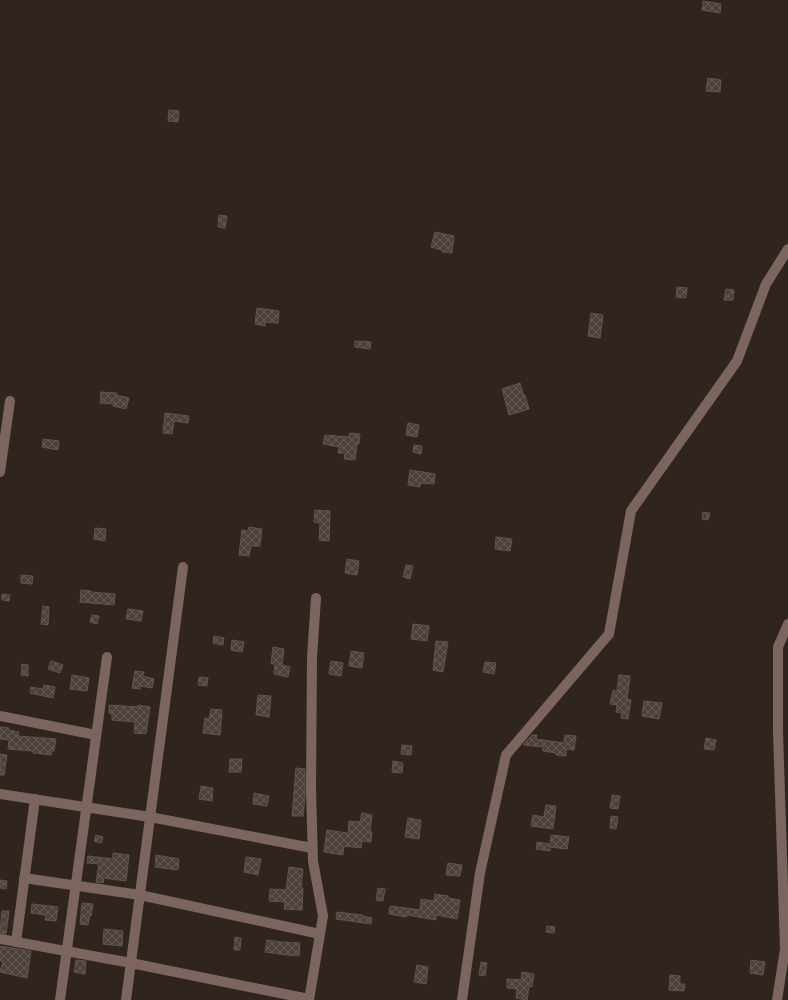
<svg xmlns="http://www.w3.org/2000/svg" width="788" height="1000" font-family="Jost,sans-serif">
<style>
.building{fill:url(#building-cross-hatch);stroke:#61544e}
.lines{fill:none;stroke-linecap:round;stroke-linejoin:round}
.minor{stroke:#7d655f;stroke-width:10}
</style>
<defs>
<pattern id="building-cross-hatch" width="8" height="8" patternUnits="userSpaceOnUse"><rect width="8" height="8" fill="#4c403a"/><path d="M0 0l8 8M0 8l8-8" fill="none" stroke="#665b56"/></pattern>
</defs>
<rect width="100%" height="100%" fill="#30241f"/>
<g class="building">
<polygon points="703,1 721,4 720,13 702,10"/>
<polygon points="708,78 721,80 720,92 706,91"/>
<polygon points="169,110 179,111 178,122 168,121"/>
<polygon points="219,215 227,216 225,228 218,227"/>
<polygon points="435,232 454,236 452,253 442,252 442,250 431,247"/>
<polygon points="677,287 687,288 686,298 676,297"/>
<polygon points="726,289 734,290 733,300 724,300"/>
<polygon points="257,308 279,311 278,323 265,322 265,326 255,324"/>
<polygon points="591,313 603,315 600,338 588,336"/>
<polygon points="355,341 371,342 370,349 355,347"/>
<polygon points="520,383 524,396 525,395 529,409 509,415 502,389"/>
<polygon points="101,392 117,393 116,395 129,398 126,409 113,406 114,404 100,403"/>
<polygon points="165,413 189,416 188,423 174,421 172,434 163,433"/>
<polygon points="408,423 419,425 417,437 406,435"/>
<polygon points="350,433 360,434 359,444 357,444 355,460 344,459 345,453 338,453 339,447 323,444 325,435 349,437"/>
<polygon points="43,439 59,441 58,450 42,447"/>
<polygon points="414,445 422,446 421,454 413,452"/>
<polygon points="410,470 435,474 434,484 421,483 420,487 408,485"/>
<polygon points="315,510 330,511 329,541 319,540 320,523 314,522"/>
<polygon points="703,512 710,513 708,520 702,519"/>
<polygon points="249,527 262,529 260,546 251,546 249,556 239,555 242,530 248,531"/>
<polygon points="95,528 106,529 105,541 94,539"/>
<polygon points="496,537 512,539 510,551 495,549"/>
<polygon points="347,559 359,561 357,575 345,573"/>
<polygon points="406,565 413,566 410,579 403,577"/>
<polygon points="21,575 33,576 32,584 21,583"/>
<polygon points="81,590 91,591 91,592 115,594 114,605 80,602"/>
<polygon points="2,594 10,595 9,601 2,600"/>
<polygon points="43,606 49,607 48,625 41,624"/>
<polygon points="128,609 143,611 141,621 126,619"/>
<polygon points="92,615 99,616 97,624 90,622"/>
<polygon points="413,624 429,626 427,641 411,639"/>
<polygon points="214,636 224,638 223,645 213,643"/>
<polygon points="232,640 244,642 242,652 231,650"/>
<polygon points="436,641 448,642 443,672 433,670"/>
<polygon points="273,647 284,649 282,665 290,667 288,677 274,674 275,664 271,664"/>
<polygon points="351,651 364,653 362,668 349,666"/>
<polygon points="51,661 63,665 60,673 48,669"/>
<polygon points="331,661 343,663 341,676 329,674"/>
<polygon points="485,662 496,663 494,674 483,672"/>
<polygon points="22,664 28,665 28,676 21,675"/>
<polygon points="135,671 144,672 143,676 154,679 152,688 140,686 140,689 132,688"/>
<polygon points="72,675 89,678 87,691 70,689"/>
<polygon points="619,675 630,676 627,699 631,700 628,719 621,718 622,713 616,712 617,705 610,704 613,690 617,691"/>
<polygon points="199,677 208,678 207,686 198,685"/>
<polygon points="44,685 55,687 53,698 30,693 31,687 43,689"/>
<polygon points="258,695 271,696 269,717 256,715"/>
<polygon points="644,701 662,703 659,719 642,716"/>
<polygon points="109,705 138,707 138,705 150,707 146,734 134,733 135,722 112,720 112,714 109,713"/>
<polygon points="211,709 222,710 220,735 203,733 205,718 209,719"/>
<polygon points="0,727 9,728 8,730 19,732 18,736 56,739 54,751 52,751 51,755 33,753 33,751 8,749 9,740 0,739"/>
<polygon points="532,735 537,735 536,739 564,743 565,735 576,736 574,750 566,749 566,756 556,755 556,753 543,751 543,747 524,745 524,743"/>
<polygon points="706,738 716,740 714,750 704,749"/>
<polygon points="402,745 412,746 411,755 401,754"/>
<polygon points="0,754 7,755 4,775 0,775"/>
<polygon points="230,759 242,759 241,772 229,772"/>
<polygon points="393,761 403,763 402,773 392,772"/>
<polygon points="296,768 305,769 305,796 303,816 292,816"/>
<polygon points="201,786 213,788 212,801 199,799"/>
<polygon points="254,793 269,796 267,806 253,804"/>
<polygon points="612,795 620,796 618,809 610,808"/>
<polygon points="546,805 556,806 553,829 531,826 533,815 544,817"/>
<polygon points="362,813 372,815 370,832 372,832 371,842 362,841 361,848 344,846 343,855 324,852 327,830 348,833 349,821 360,822"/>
<polygon points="611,816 618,817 616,829 610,828"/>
<polygon points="408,818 421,820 419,839 405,837"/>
<polygon points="96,835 103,837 101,843 94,841"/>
<polygon points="551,835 569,837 567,849 550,847 550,851 536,849 537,842 550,844"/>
<polygon points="113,853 129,855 126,881 104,878 103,883 96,882 99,864 87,863 88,856 113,859"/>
<polygon points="156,855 179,859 178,870 155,867"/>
<polygon points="246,857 261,859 258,875 244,872"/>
<polygon points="448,863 462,865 460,876 446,875"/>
<polygon points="289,867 303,869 301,888 303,888 302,910 284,909 285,902 269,901 270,889 286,890"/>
<polygon points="0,880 7,881 6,889 0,888"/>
<polygon points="378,888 385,889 383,901 376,900"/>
<polygon points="435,894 448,896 448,898 460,900 457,919 436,915 436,920 407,915 406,917 389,914 390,906 420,910 421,899 434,901"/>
<polygon points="82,903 93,904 91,916 90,915 88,925 80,924"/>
<polygon points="32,904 58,907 56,921 45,920 46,915 31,913"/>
<polygon points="2,911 9,911 6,934 0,933"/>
<polygon points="337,912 363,915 362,916 372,918 371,924 336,919"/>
<polygon points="547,926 555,927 554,933 546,932"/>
<polygon points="104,929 123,931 122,946 103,944"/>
<polygon points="235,937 241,938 240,950 234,950"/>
<polygon points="267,940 281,942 300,943 299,956 287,955 265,952"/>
<polygon points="0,946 31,951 27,978 0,972 3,961 0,961"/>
<polygon points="76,960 86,961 85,974 74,972"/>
<polygon points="751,960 765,962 763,975 750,973"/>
<polygon points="481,962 487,963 485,976 479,975"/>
<polygon points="417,965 428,967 426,984 414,982"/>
<polygon points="522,972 534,974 532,987 529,986 527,1000 516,998 517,989 507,988 507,979 521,980"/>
<polygon points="670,975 680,976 680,984 685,984 684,991 669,990"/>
</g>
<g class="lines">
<g class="minor">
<polyline points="0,472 10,401"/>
<polyline points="0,716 96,735"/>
<polyline points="0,794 150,817 312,848"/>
<polyline points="24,878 140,895 320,934"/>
<polyline points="0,939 131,963 309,999"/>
<polyline points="16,942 35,799"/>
<polyline points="60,1000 107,657"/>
<polyline points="126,1000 183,567"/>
<polyline points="309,1000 323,916 313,861 311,789 312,657 316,598"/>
<polyline points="462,1000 480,873 506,755 609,634 631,511 737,361 766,284 788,249"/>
<polyline points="777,1000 785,949 778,731 778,647 788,624"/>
</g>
</g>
</svg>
